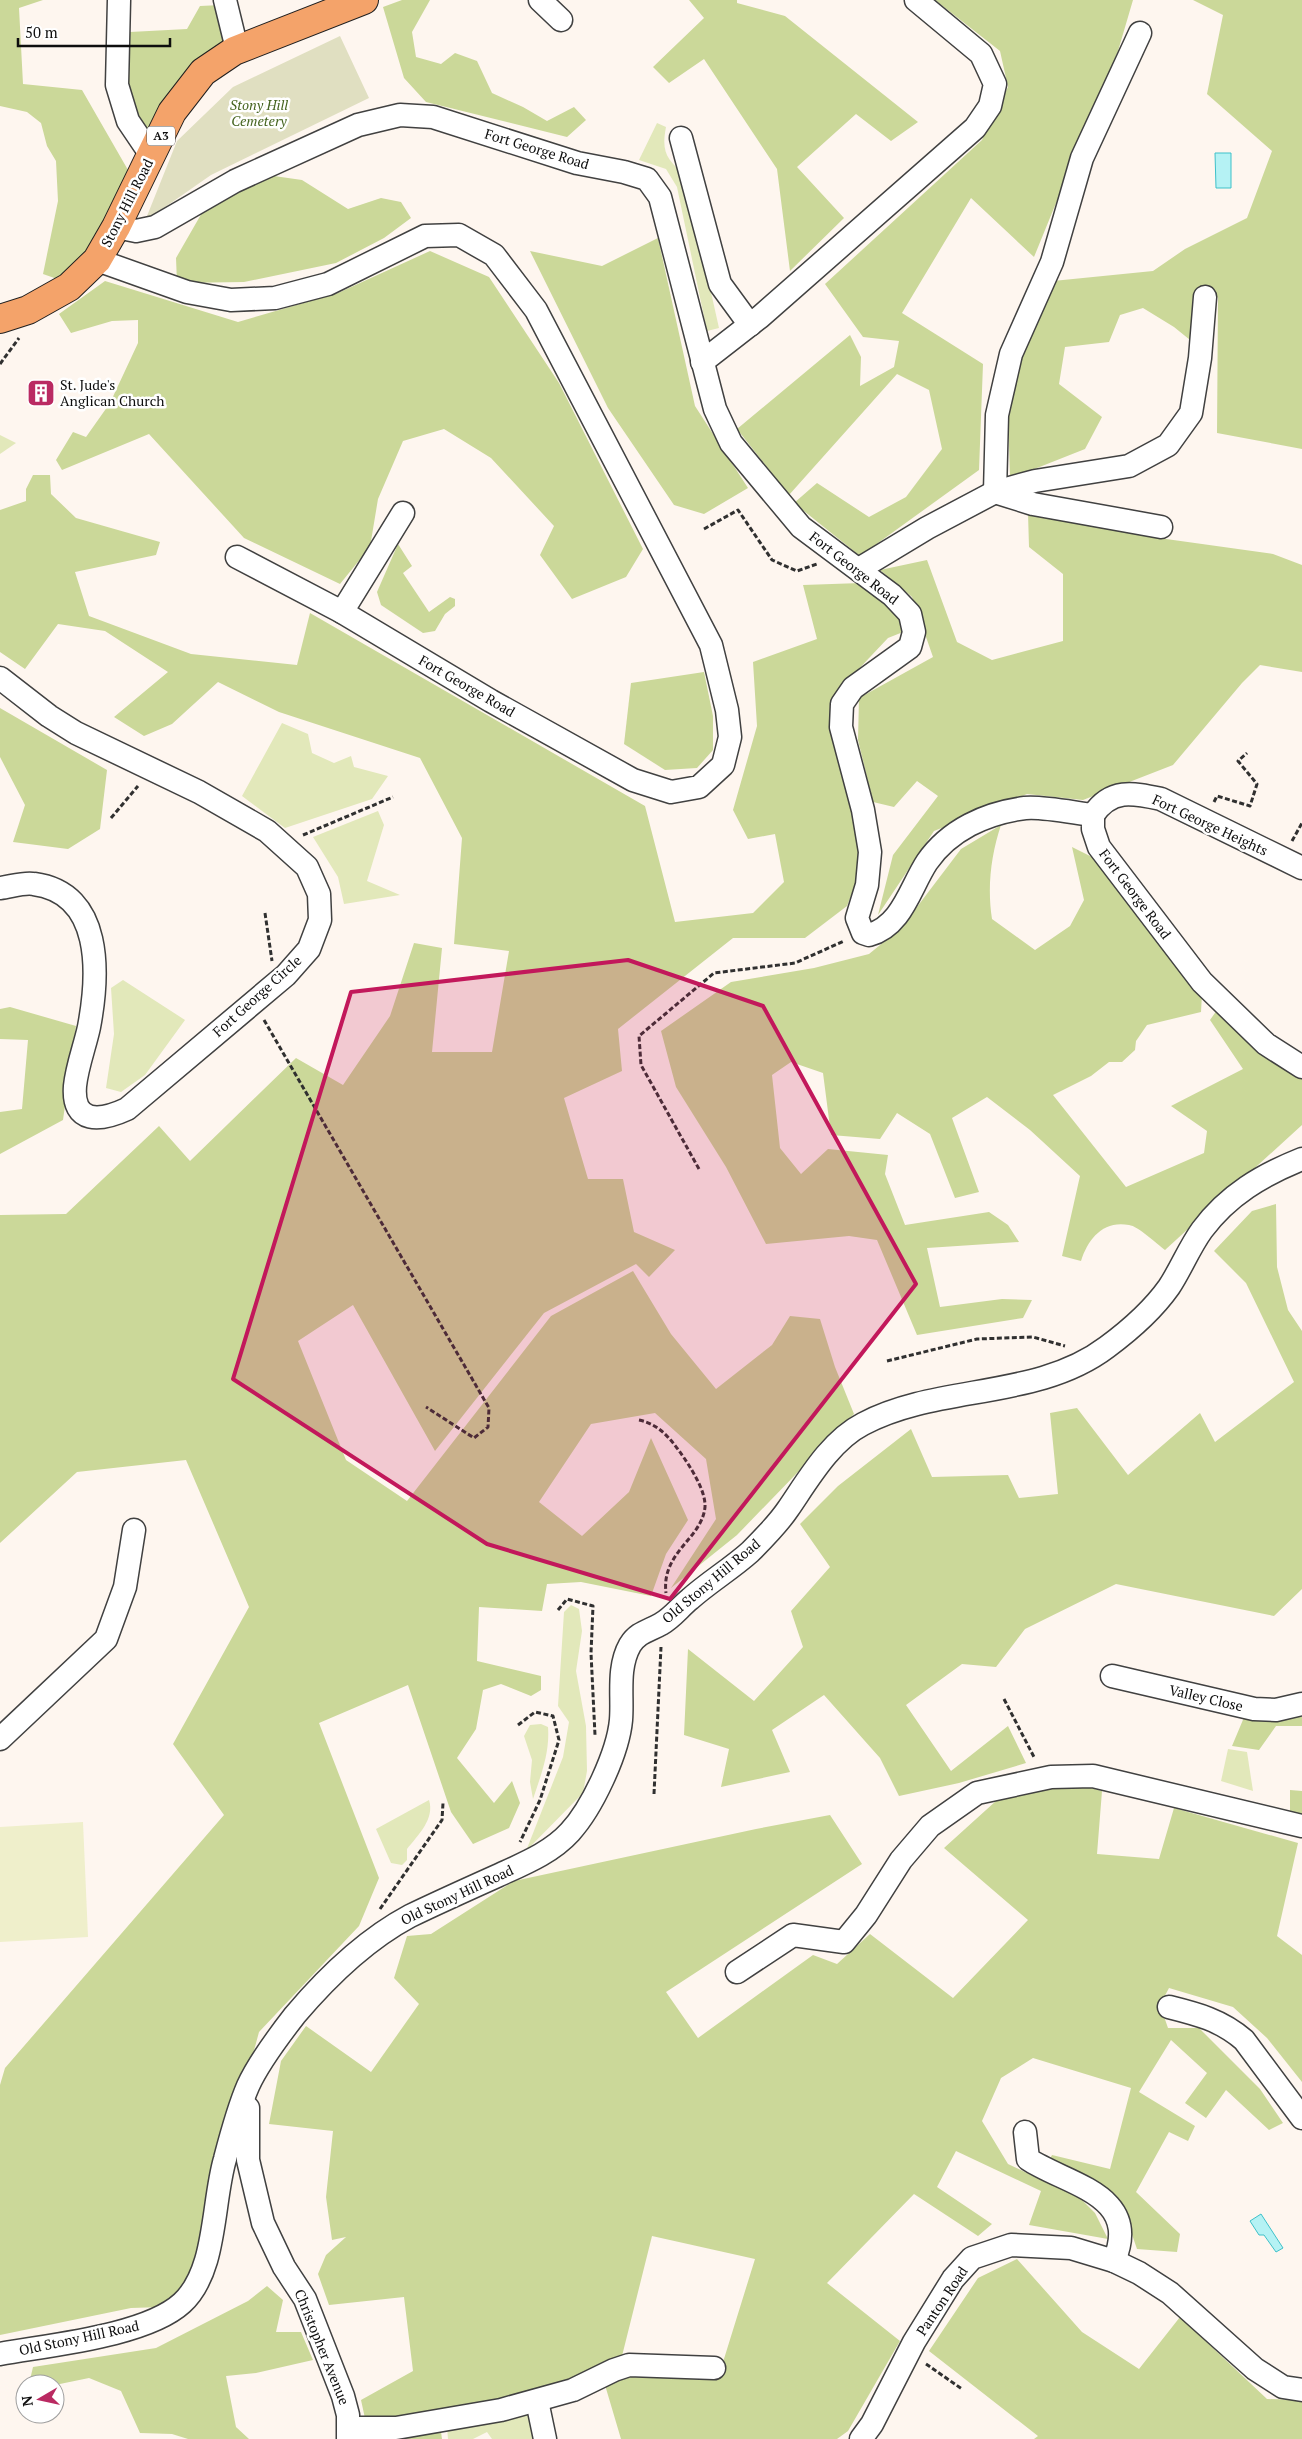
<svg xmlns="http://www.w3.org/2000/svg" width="1302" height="2439" font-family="'PT Serif',serif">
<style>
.green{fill:#e2e8ba}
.forest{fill:#cbd899}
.cemetery{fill:#e0dfc1}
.pitch{fill:#efefcb}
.water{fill:#b5f2f4;stroke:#3fc1c9}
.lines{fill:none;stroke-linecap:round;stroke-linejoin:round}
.minor-casing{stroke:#414141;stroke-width:25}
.major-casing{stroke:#1f1f1f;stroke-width:30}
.path{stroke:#303030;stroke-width:3;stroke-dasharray:5 2.5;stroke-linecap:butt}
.minor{stroke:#fff;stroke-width:22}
.major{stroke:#f4a36a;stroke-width:28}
.marked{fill:#c2185b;fill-opacity:0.2;stroke:#c2185b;stroke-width:4;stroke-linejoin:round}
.labels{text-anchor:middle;stroke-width:5;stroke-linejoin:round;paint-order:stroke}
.shield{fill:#fff;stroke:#565656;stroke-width:1}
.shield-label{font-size:12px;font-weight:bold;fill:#0e0e0e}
.park-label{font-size:14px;font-style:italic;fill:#456420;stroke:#fff}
.street-label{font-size:14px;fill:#0e0e0e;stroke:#fff}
.poi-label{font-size:14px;fill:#0e0e0e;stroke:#fff;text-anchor:start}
</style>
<rect width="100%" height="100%" fill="#fef6ef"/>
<g class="green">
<path d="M657,123L666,127C661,153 667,159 685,176L719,328L707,331L677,187L666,169L639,160Z"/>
<polygon points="0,435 16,443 0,454"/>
<polygon points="282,723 308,734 312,753 334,763 351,756 354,767 388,776 372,799 285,828 242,796"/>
<polygon points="378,811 384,825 367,881 400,895 344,904 338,877 313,837"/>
<polygon points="123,980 185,1020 145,1075 121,1092 106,1088 114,1034 111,988"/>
<polygon points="571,1605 579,1609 582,1631 576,1671 586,1726 587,1771 583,1793 526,1851 563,1757 569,1722 558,1706 564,1612"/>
<path d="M541,1724L548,1727C550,1752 541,1775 533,1799L530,1782L532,1760L524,1736L530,1725Z"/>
<polygon points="1228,1749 1247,1752 1253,1791 1221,1781"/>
<path d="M429,1800C435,1819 418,1835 407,1849V1860L402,1865L391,1863L376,1829Z"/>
<polygon points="536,2413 540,2439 492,2439 487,2432 473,2439 448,2439 447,2427"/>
</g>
<g class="forest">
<polygon points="0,0 43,0 19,8 23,84 82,90 128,170 109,215 89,253 63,281 43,274 58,201 56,161 47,146 41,123 27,112 0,106"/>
<polygon points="402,0 430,0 412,32 416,57 441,64 455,53 477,61 492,93 523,107 547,121 574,107 586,120 567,137 426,102 404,78 383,7"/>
<polygon points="689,0 737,0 737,3 785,16 918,122 891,141 856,114 797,167 844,218 790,271 777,169 704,59 669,83 653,67 704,18"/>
<polygon points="935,0 1133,0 1118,51 1034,257 971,198 902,313 983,364 979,470 860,556 794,503 817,483 869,517 906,497 942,449 929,390 897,374 789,495 737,429 850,335 861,357 860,386 894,367 899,341 863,337 825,284 982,140 1008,87 1000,51"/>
<polygon points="1193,0 1302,0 1302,449 1217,433 1218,298 1210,287 1197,296 1195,344 1174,327 1143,308 1120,315 1109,342 1065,347 1059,384 1102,417 1085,449 1037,468 1010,476 1008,415 1020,354 1053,281 1153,271 1185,249 1247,218 1272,151 1207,94 1223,15"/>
<polygon points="221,5 228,28 221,43 166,96 149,131 140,125 129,87 130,32 187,29 200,6"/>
<polygon points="267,175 302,180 348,209 381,198 401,202 411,218 384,238 336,263 244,282 177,283 176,258 203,211"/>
<polygon points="658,238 695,406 748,488 704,514 674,505 608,408 530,251 602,266"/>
<polygon points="430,251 489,277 559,383 643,549 626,577 572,599 540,555 554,526 491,458 444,429 403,441 378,499 370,547 340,584 244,538 149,434 62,470 56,460 73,432 86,437 110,403 138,343 138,320 112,321 71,333 59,314 105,281 238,322 338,293"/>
<polygon points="33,475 50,475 51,494 76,518 160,542 156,555 75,572 89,616 191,654 297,665 310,613 645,806 675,922 753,913 784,882 775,834 748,839 733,810 757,726 753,662 817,639 803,585 861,583 898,611 908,630 888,638 854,674 835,703 861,829 862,867 847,906 805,938 733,938 618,1029 622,1071 564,1098 588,1179 623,1179 634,1232 675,1250 649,1277 636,1264 544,1313 435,1451 353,1305 298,1341 346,1460 407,1501 551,1316 633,1271 671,1334 716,1389 772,1345 790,1316 820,1319 835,1367 854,1414 737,1535 671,1588 716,1519 706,1459 655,1413 591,1424 539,1502 582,1536 629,1492 651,1438 688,1520 666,1554 651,1596 581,1582 547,1584 542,1611 479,1607 477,1661 541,1676 541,1690 531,1696 501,1684 483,1690 476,1729 457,1758 494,1803 512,1781 520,1803 509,1828 473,1844 451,1812 408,1685 319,1723 379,1878 359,1926 259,2032 190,2287 162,2307 131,2308 0,2335 0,2085 5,2068 224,1815 173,1744 249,1607 186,1460 77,1472 0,1543 0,1215 66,1214 159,1126 190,1161 296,1058 343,1085 390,1016 414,943 442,948 432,1052 492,1052 509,951 454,944 462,838 420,758 279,712 218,682 172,724 144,736 114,717 168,672 105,631 58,624 25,669 0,652 0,510 26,501 26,489"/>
<polygon points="1028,513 1159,538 1273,554 1302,565 1302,672 1260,665 1242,683 1173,765 1083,800 1027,794 934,831 878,915 893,855 938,796 917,781 894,807 873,802 858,740 859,698 933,657 912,597 880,570 927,560 957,642 992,660 1063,641 1063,574 1029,547"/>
<polygon points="398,544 412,566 403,573 429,612 450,597 455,599 455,606 445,614 435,631 423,633 381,605 377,592"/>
<polygon points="704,672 713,716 713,750 697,768 665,770 624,744 631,683"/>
<polygon points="0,708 107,770 100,829 68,849 13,842 25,805 0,757"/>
<path d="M1001,825C991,855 987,887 992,919L1035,950L1070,926L1084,900L1072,847L1094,858L1202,994L1201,1012L1147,1025L1136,1041L1135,1050L1122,1062H1109L1091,1076L1053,1095L1126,1187L1204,1153L1207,1131L1171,1106L1243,1069L1210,1020L1217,1010L1302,1077V1125L1165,1250C1157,1244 1138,1226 1129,1225C1103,1220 1088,1239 1081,1261L1062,1256L1080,1176L1030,1130L987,1097L952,1118L979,1192L955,1198L930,1134L897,1113L880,1139L831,1135L823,1073L791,1062L772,1075L780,1148L801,1174L828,1149L888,1155L885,1174L905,1225L989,1212L1008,1225L1019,1242L927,1248L940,1307L1002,1299L1032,1300L1023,1318L917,1335L877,1240L849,1236L766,1244L726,1167L676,1087L661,1031L731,982L814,968L869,954L901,928L961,849Z"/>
<polygon points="10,1007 76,1026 63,1120 0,1154 0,1112 22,1109 28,1040 0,1039 0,1009"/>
<polygon points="1276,1204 1277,1267 1288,1310 1302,1331 1302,1589 1274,1616 1116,1584 1025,1629 996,1667 962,1664 906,1705 951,1771 1008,1726 1026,1763 959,1783 899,1796 880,1758 824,1695 772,1730 790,1772 721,1787 729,1749 684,1735 688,1649 754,1701 803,1647 791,1611 830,1567 800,1524 838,1486 911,1429 932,1477 1008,1475 1019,1498 1058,1494 1050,1413 1077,1408 1128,1475 1200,1413 1215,1442 1294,1382 1246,1283 1214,1251 1252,1211"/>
<polygon points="1245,1715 1302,1717 1302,1726 1276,1726 1259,1750 1232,1746"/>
<polygon points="1068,1782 1102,1791 1097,1854 1159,1859 1174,1808 1298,1843 1277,1936 1302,1955 1302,2082 1267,2038 1233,2007 1169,1988 1160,2005 1168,2028 1199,2028 1260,2089 1283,2123 1269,2130 1226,2090 1206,2118 1185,2103 1207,2073 1171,2040 1139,2092 1195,2126 1188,2141 1169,2132 1136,2192 1180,2234 1177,2252 1137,2249 1128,2223 1048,2163 1052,2155 1110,2169 1131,2088 1033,2058 1001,2078 982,2121 1008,2164 1080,2198 1095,2213 1108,2239 1029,2225 1041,2191 956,2151 937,2187 992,2224 978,2236 914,2194 827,2283 900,2341 848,2431 837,2439 621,2439 605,2385 641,2374 719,2375 755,2259 652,2236 621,2360 570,2384 518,2397 366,2423 361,2400 413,2371 404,2297 329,2305 318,2274 326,2255 346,2237 332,2240 326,2197 333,2131 269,2124 281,2061 306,2026 371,2072 419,2004 394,1978 407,1936 431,1934 514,1881 756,1829 830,1815 862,1864 666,1992 698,2038 813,1955 837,1964 870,1934 953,1998 1028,1920 944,1848 1007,1791"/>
<polygon points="1290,1790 1302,1791 1302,1818 1290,1816"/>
<polygon points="1017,2259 1082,2332 1139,2369 1180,2317 1267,2399 1302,2400 1302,2439 1034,2439 1038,2436 929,2351 978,2278"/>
<polygon points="267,2286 283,2300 276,2332 301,2332 313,2360 256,2373 226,2376 236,2427 249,2439 188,2439 172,2434 140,2433 121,2391 89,2378 55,2385 29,2384 33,2367 156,2348 248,2301"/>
<polygon points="441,2432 442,2439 394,2439"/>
</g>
<polygon class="cemetery" points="340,36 369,98 211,175 145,221 177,141 233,87"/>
<polygon class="pitch" points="83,1822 88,1937 0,1942 0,1827"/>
<g class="water">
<polygon points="1215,153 1231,153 1231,188 1216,188"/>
<polygon points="1261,2214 1283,2248 1276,2252 1264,2235 1259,2235 1250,2221"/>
</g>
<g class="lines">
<defs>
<g id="minor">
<polyline points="119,0 117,85 128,121 151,155"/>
<polyline points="225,0 237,49"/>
<polyline points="540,0 561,20"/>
<polyline points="681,138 720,284 750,325"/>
<path d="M116,227L136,231L155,227L235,181L358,125L400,115L433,117L577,163L624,172L647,179L660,197L715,409L731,443L801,527L892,595L910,614L914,632L910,647L853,688L842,704L841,727L863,810L870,852L867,885L857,918L863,933L869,935C902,926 910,888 927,862C949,830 986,813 1025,808C1042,806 1075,813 1093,815V829L1099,847L1202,982L1266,1044L1302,1067"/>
<polyline points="97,260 187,292 231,300 275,298 328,284 425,236 459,235 494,255 536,310 711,645 727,710 730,737 723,765 699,787 671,792 633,780 491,701 342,612 237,557"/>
<polyline points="702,362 760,317 975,128 990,106 995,84 981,54 916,0"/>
<polyline points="995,492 997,415 1011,354 1052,262 1082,158 1140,33"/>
<polyline points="995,492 1033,504 1161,527"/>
<polyline points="859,569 927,528 995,492 1035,481 1129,466 1168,445 1191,413 1200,358 1205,297"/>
<polyline points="342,612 403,513"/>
<path d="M0,678L49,716L76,733L199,792L267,831L307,867L319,894L320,920L309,949L286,975L127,1109C101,1121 72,1125 75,1086C77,1066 85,1046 89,1027C99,974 103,893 34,884C24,882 10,887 0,888"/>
<path d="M1093,815C1111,788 1133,793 1161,799L1302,868"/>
<polyline points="1112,1676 1254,1709 1276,1710 1302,1704"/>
<polyline points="0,1739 106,1639 125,1587 134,1530"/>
<polyline points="737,1972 793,1935 844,1942 866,1915 901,1860 930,1826 977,1793 1051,1777 1093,1776 1302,1826"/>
<path d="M1169,2007C1197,2014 1221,2020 1244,2040L1302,2118"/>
<polyline points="248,2108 248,2160 263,2223 284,2267 305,2299 343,2396 348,2415 348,2439"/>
<path d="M1025,2132L1028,2159C1067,2185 1142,2194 1114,2261"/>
<path d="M0,2354C49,2345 146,2336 182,2303C217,2271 212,2203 225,2159C231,2136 238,2109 248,2086C257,2066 281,2033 295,2015C328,1976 365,1940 410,1916C439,1902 468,1889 497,1876C523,1864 551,1853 570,1832C592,1808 618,1753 621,1720C623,1696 617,1668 630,1645C638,1632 649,1631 661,1624C672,1618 680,1607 690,1599C709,1582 731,1569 750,1552C763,1539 778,1524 788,1509C808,1480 830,1441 863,1424C938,1384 1037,1400 1107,1347C1130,1330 1152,1311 1169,1287C1181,1269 1189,1248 1202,1230C1228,1195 1262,1175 1302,1159"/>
<polyline points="537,2401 545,2439"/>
<polyline points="350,2428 396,2428 501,2410 573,2390 614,2370 629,2365 714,2368"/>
<polyline points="861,2439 872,2424 914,2342 953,2279 972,2258 1011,2245 1071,2248 1114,2261 1139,2273 1170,2293 1255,2369 1283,2387 1302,2390"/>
</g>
<polyline id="major" points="0,319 28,310 69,287 97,260 116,227 172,112 203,72 234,51 364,0"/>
</defs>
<use href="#minor" class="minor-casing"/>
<use href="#major" class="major-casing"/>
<g class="path">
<polyline points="0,364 19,338"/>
<polyline points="704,529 738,510 772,560 797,571 817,564"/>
<polyline points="1214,802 1217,796 1250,806 1257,784 1238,761 1247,753"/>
<polyline points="111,818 138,786"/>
<polyline points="303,835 393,797"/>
<polyline points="1292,841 1302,823"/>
<polyline points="265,913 272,961"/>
<polyline points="264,1020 489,1408 488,1427 474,1438 426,1407"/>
<polyline points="699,1169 641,1065 639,1036 714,973 795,963 844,941"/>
<polyline points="887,1361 977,1339 1033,1337 1065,1346"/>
<path d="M639,1420C658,1424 669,1437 680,1452C689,1465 706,1490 705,1507C702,1539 661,1552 666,1593"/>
<polyline points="558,1610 567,1599 593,1606 591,1653 595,1735"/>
<polyline points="1004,1699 1035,1759"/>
<polyline points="518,1725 535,1712 553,1716 559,1740 540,1800 520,1842"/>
<polyline points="654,1794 661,1647"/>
<polyline points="380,1909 442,1820 443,1803"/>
<polyline points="926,2364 962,2389"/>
</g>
<use href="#minor" class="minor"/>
<use href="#major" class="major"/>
</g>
<path class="marked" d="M628,960L763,1006L916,1284L670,1599L487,1544L233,1379L351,992Z"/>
<defs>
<symbol id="building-square" viewBox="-11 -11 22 22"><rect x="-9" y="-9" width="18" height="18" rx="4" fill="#ba2a62" stroke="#fff"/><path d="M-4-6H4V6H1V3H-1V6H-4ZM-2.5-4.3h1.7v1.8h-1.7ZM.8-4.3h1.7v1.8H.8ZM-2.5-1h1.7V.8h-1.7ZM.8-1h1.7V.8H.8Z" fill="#fff"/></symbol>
</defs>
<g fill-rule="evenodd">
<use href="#building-square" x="25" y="377" width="32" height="32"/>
</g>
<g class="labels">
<rect class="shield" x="147" y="126.5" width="28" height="19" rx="4"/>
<g class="shield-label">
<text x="161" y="140">A3</text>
</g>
<g class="park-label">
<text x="259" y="110">Stony Hill<tspan x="259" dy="16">Cemetery</tspan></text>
</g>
<g class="street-label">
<text transform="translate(537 149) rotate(17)" y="5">Fort George Road</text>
<text transform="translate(127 203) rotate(-63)" y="5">Stony Hill Road</text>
<text transform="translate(854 568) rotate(38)" y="5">Fort George Road</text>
<text transform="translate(467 686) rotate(30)" y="5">Fort George Road</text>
<text transform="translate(1210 825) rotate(25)" y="5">Fort George Heights</text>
<text transform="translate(1135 894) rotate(53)" y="5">Fort George Road</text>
<text transform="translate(257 996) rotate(-42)" y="5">Fort George Circle</text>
<text transform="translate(711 1581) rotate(-40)" y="5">Old Stony Hill Road</text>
<text transform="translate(1206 1698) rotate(13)" y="5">Valley Close</text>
<text transform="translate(457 1895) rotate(-25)" y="5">Old Stony Hill Road</text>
<text transform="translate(942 2301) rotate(-56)" y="5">Panton Road</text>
<text transform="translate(79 2338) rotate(-12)" y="5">Old Stony Hill Road</text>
<text transform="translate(322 2347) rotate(68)" y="5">Christopher Avenue</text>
</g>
<g class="poi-label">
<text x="60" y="390">St. Jude's<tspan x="60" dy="16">Anglican Church</tspan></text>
</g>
</g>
<g transform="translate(40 2399) rotate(261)"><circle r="24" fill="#ffffff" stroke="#9f9f9f"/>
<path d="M0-4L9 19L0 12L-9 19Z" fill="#ba2a62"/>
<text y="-8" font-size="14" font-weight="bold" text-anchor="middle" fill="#0e0e0e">N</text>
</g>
<path d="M18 38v8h152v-8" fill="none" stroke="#0e0e0e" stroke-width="2.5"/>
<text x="25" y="38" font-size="15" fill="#0e0e0e" stroke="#ffffff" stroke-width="4" paint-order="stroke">50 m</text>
</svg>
